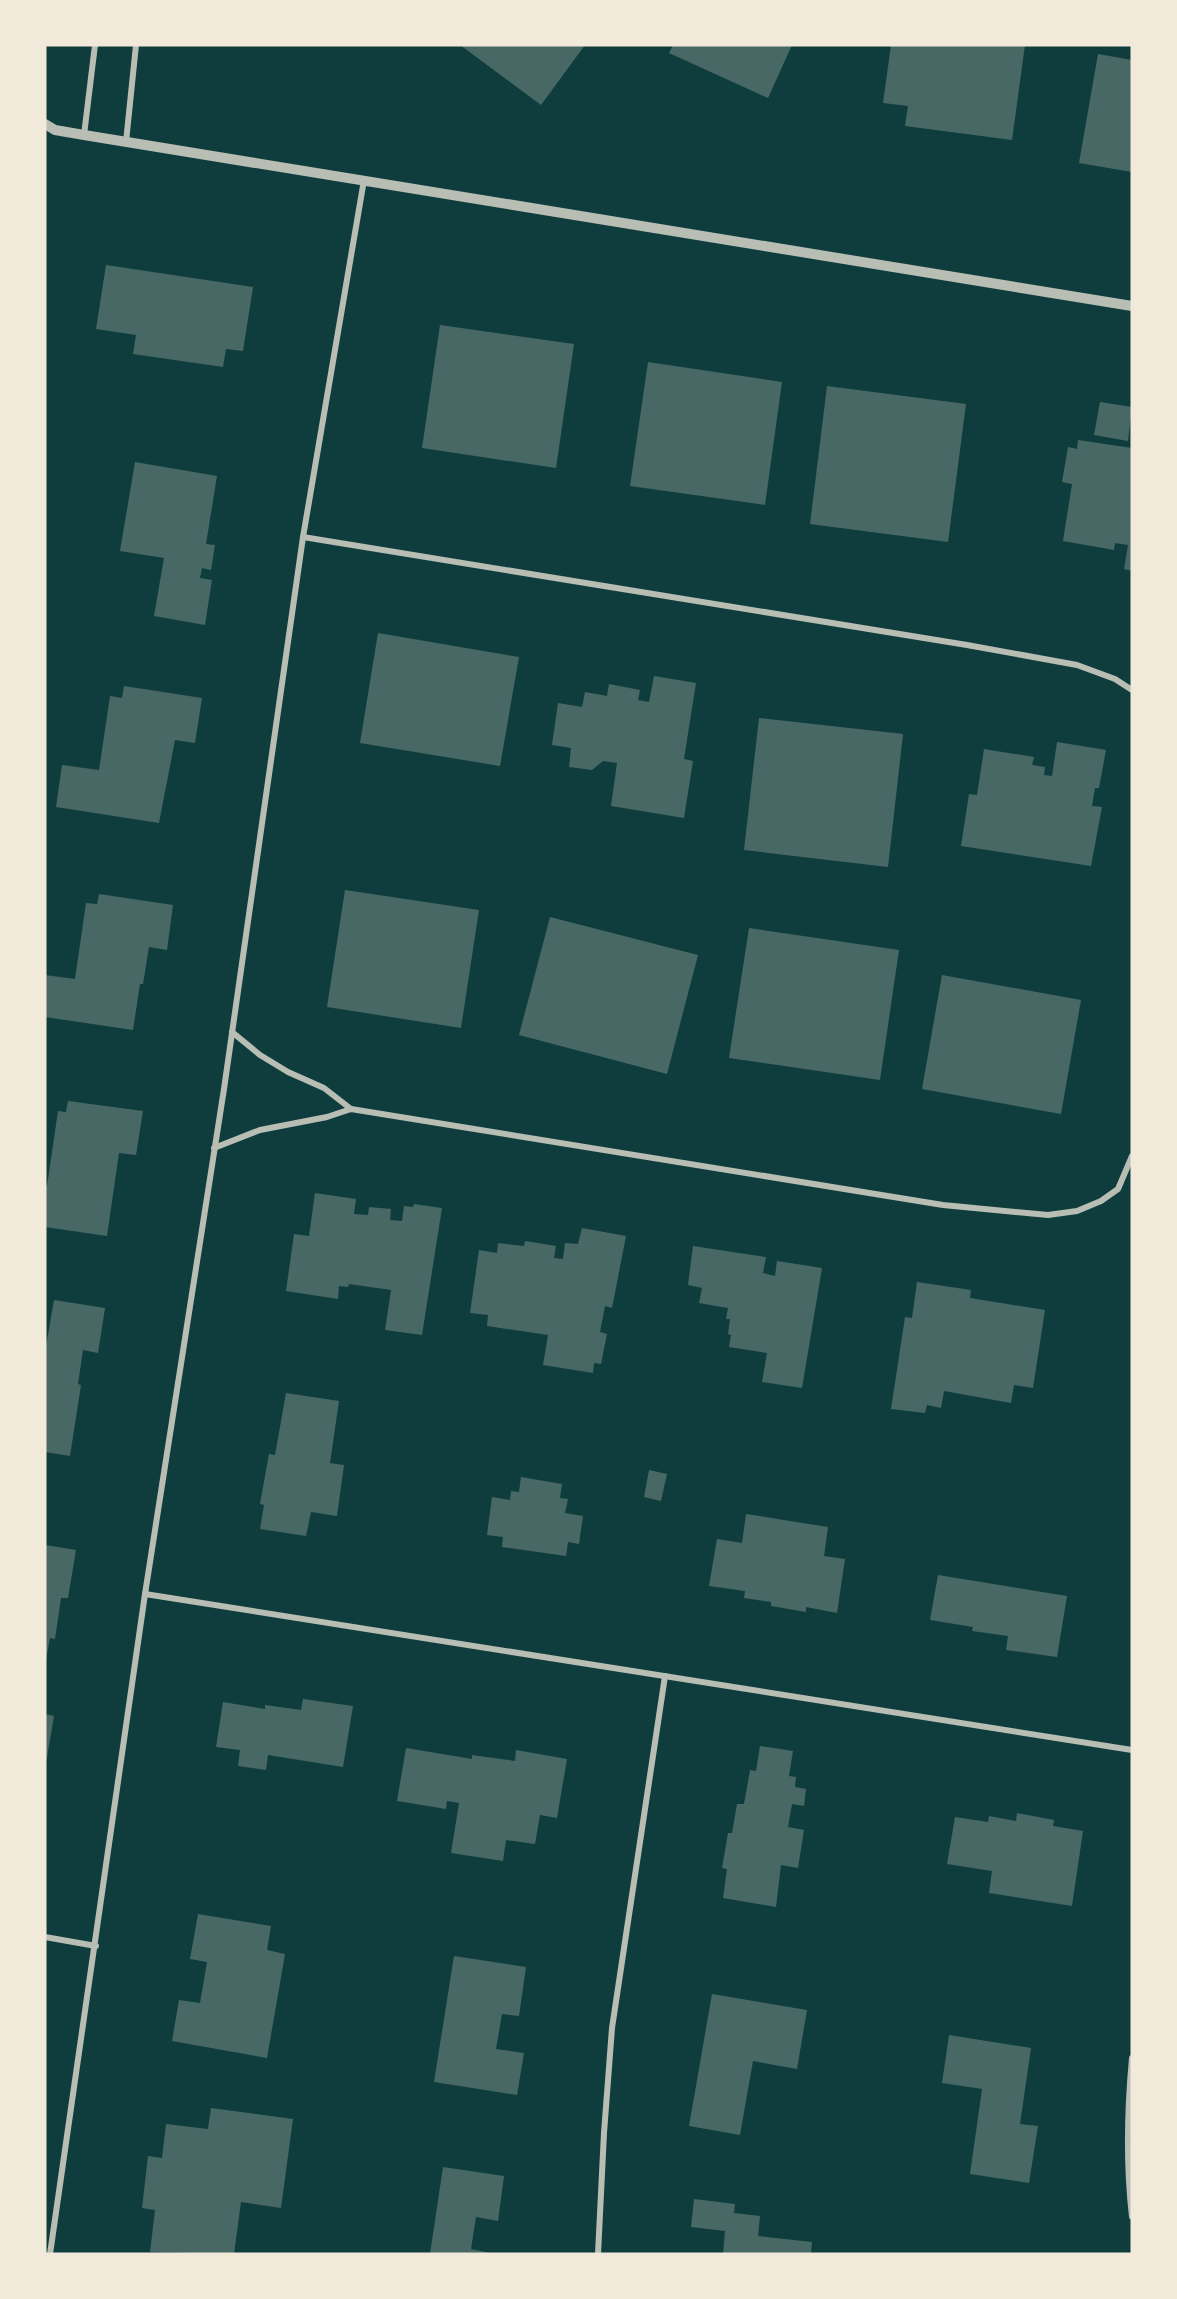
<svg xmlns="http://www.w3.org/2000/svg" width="1177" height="2299" font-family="Arial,sans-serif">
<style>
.building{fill:#486865}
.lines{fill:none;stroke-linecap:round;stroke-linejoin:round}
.minor{stroke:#b8beb3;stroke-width:6}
.tertiary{stroke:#b8beb3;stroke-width:10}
</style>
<rect width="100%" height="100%" fill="#0f3d3e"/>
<g class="building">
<polygon points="460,45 585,45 541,105"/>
<polygon points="673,45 792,45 768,98 669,53"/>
<polygon points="891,45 1025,45 1012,140 905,126 908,106 883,103"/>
<polygon points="1098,54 1132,60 1132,172 1079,163"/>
<polygon points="106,265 253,287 243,351 226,349 223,367 133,354 136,335 96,329"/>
<polygon points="440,325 574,344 556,468 422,448"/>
<polygon points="648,362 782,382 765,505 630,486"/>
<polygon points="827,386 966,404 948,542 810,524"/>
<polygon points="1100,402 1132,407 1128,441 1094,435"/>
<polygon points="1078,440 1132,448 1132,571 1124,569 1128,545 1115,543 1114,550 1063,541 1072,484 1062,482 1068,447 1077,449"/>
<polygon points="135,462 217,476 206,544 215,545 211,570 202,568 200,578 212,580 205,625 154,616 164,558 120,551"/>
<polygon points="378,633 519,657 500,766 360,743"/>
<polygon points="654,676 696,683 684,759 693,761 684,818 611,806 617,763 603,761 592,770 569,767 571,748 552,745 558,703 582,707 585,692 607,696 609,684 640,690 638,700 649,702"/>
<polygon points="124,686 202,698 195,743 175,740 159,823 56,807 62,765 99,770 110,696 122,698"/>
<polygon points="759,718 903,734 888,867 744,850"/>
<polygon points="1057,742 1106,750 1099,788 1095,788 1092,806 1102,807 1091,866 961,846 969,794 977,795 984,749 1034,757 1032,765 1045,767 1044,775 1052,776"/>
<polygon points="345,890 479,910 461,1028 327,1007"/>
<polygon points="99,894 173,905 167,950 149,947 143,984 140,984 133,1030 45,1017 45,975 75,979 86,903 97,904"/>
<polygon points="550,917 698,955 667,1074 519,1035"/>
<polygon points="749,928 899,950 880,1080 729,1058"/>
<polygon points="942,975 1081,1000 1061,1114 922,1089"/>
<polygon points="68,1101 143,1111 136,1155 119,1153 107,1236 45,1227 45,1185 47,1186 58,1111 66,1112"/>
<polygon points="315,1193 356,1199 354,1214 368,1215 369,1207 391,1209 390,1220 402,1221 404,1206 413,1207 414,1204 442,1208 422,1335 385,1330 391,1290 349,1284 348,1287 339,1286 338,1299 286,1291 294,1234 309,1236"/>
<polygon points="582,1228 626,1236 612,1308 605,1306 600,1332 607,1334 601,1364 594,1363 593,1373 543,1365 548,1335 487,1326 488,1315 470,1313 479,1250 497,1253 498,1243 524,1246 525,1241 556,1246 554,1258 563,1259 565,1243 578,1244"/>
<polygon points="693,1246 766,1257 763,1273 775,1276 777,1261 822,1268 802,1388 762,1382 767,1353 729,1347 731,1335 728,1334 730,1319 726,1319 728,1308 699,1303 702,1288 688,1285"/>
<polygon points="917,1282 971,1290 970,1298 1045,1310 1033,1388 1014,1385 1011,1403 944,1391 941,1408 927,1405 925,1413 891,1409 905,1317 912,1318"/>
<polygon points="54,1300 105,1308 98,1353 83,1350 78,1384 81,1385 70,1456 45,1452 45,1352"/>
<polygon points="286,1393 339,1401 330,1463 344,1465 337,1516 311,1512 306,1536 260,1529 264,1505 260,1504 269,1454 275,1455"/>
<polygon points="649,1470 667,1474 661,1501 644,1497"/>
<polygon points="521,1477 562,1484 560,1498 568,1499 565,1513 583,1516 579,1544 568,1542 566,1556 502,1547 503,1537 487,1535 492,1497 510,1500 511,1491 519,1492"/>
<polygon points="746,1514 828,1527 824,1556 845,1559 837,1613 806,1607 806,1612 771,1606 771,1602 744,1598 745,1591 709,1586 717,1539 742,1543"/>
<polygon points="45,1545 76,1550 68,1598 61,1598 55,1639 50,1638 46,1660"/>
<polygon points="938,1575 1067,1596 1057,1657 1006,1650 1008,1636 972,1631 973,1627 930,1620"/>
<polygon points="303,1699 353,1706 343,1767 268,1755 266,1770 238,1766 240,1750 216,1747 223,1702 265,1709 265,1705 301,1710"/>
<polygon points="45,1714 54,1716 46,1763 45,1763"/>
<polygon points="760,1746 793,1751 789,1776 796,1777 795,1787 806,1789 804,1806 792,1804 788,1827 804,1830 798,1868 781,1865 776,1907 723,1898 727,1869 722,1868 728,1833 732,1833 737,1804 744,1804 750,1770 756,1771"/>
<polygon points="406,1748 472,1759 472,1755 515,1761 516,1750 567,1759 557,1818 540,1815 535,1844 506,1840 503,1861 451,1853 459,1803 447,1801 446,1809 397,1801"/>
<polygon points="1017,1813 1054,1820 1053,1826 1083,1831 1072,1906 989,1893 992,1871 947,1864 955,1817 988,1822 989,1816 1016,1821"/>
<polygon points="198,1914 271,1926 267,1950 285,1954 267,2058 172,2041 179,2000 200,2003 207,1962 190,1959"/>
<polygon points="454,1956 526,1967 519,2016 502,2014 496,2049 524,2053 517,2095 434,2082"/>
<polygon points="712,1994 807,2010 797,2069 753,2061 740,2135 689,2126"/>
<polygon points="949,2035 1031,2048 1020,2124 1038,2126 1029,2183 970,2174 982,2089 942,2083"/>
<polygon points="211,2108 293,2119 281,2208 241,2202 234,2254 150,2252 155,2210 142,2208 148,2156 162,2158 166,2124 208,2129"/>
<polygon points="443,2167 504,2176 498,2221 476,2217 471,2249 495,2254 430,2254"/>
<polygon points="694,2199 735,2204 734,2213 760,2216 758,2236 812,2242 811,2254 723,2254 725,2231 691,2227"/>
</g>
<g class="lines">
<g class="minor">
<polyline points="84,135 95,45"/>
<polyline points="126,142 136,45"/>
<polyline points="303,537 967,645 1077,665 1115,679 1132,690"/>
<polyline points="232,1032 260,1055 288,1072 324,1088 351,1109"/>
<polyline points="214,1148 260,1130 327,1117 351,1109 943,1205 1048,1215 1077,1211 1101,1201 1118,1189 1132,1156"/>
<polyline points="145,1594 1132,1750"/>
<polyline points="45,1937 96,1946"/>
<path d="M1132,2058C1127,2112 1126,2164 1132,2217"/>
<polyline points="50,2254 145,1594 224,1089 303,537 364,180"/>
<polyline points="598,2254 604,2133 612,2028 665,1676"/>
</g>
<polyline class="tertiary" points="45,124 55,130 84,135 1132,306"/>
</g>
<rect width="1177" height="2299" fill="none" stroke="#f1e9da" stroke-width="93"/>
</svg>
